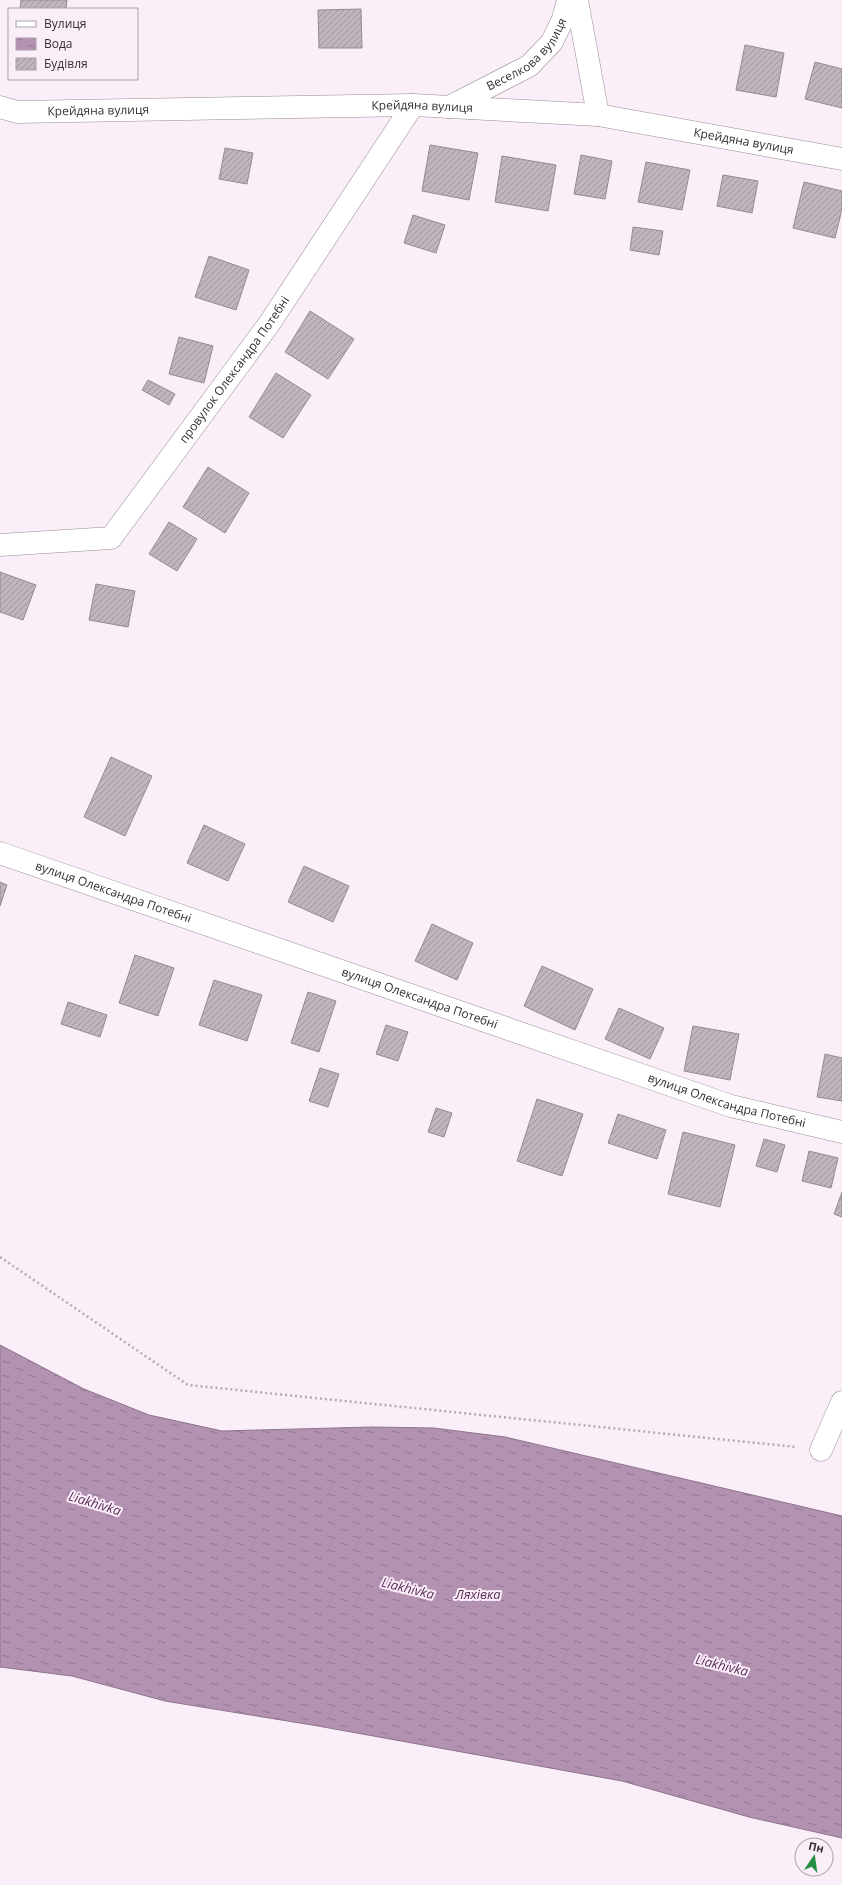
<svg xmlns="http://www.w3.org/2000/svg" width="842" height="1885" font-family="'Open Sans',sans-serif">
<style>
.water{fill:url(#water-ripples);stroke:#8d748b}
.building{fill:url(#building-hatch);stroke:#958a94}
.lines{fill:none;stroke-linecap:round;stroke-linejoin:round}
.minor-casing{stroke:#978c96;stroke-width:23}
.path{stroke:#b3aab2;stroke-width:2.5;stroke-dasharray:2 3;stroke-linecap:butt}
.minor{stroke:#fff;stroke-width:22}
.labels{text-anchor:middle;stroke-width:4;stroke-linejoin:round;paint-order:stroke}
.street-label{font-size:12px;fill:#332f33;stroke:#faeef9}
.water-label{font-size:13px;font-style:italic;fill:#5b2f5a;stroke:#faeef9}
</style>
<defs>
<pattern id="water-ripples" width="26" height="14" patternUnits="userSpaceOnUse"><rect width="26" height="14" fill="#b391b1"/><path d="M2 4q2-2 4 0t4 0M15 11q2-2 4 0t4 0" fill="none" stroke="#927791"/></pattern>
<pattern id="building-hatch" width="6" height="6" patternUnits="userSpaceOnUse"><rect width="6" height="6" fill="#c0b5bf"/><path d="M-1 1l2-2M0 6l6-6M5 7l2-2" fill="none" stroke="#9d949c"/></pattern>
</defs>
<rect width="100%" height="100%" fill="#faeef9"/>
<polygon class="water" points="0,1345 84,1389 149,1415 222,1431 371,1427 434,1428 505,1437 842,1516 842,1838 749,1817 622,1781 318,1726 165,1701 72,1676 0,1667"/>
<g class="building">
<polygon points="21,0 67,0 66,9 20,9"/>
<polygon points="361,9 362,48 319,48 318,10"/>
<polygon points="745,45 784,53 776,97 736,90"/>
<polygon points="815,62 842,69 842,108 805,99"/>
<polygon points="430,145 478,153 469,200 422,191"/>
<polygon points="225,148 253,153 247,184 219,179"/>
<polygon points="581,155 612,161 605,199 574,194"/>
<polygon points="502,156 556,165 548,211 495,202"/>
<polygon points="646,162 690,170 682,210 638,202"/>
<polygon points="723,175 758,181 752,213 717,206"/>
<polygon points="804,182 842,191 842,209 835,238 793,228"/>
<polygon points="413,215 445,225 436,253 404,243"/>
<polygon points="633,227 663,231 659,255 630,250"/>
<polygon points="209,256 249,270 236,310 195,297"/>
<polygon points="310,311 354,339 328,379 285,352"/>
<polygon points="179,337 213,346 204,383 169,374"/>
<polygon points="276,373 311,395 283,438 249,417"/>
<polygon points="148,380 175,394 169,405 142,390"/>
<polygon points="208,467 249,493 225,533 183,507"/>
<polygon points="169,522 197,539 177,571 149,554"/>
<polygon points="0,572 36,585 23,620 0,612"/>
<polygon points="96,584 135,591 128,627 89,620"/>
<polygon points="111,757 152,776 125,836 84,817"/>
<polygon points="204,825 245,844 228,881 187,863"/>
<polygon points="304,866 349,886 333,922 288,902"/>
<polygon points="0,882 7,885 0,906"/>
<polygon points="432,924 473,943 457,980 415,961"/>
<polygon points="135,955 174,968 158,1016 119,1003"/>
<polygon points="542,966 593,989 575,1030 524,1006"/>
<polygon points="214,980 262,995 247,1041 199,1025"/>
<polygon points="308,992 336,1001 319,1052 291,1043"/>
<polygon points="68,1002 107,1015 100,1037 61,1024"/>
<polygon points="619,1008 664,1028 650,1059 605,1039"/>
<polygon points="386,1025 408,1032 398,1061 376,1054"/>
<polygon points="693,1026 739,1034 730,1080 684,1071"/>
<polygon points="825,1054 842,1058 842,1101 817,1097"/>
<polygon points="320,1068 339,1074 328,1107 309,1101"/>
<polygon points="537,1099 583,1114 562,1176 517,1161"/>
<polygon points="436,1108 452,1113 444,1137 428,1132"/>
<polygon points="618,1114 666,1130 657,1159 608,1143"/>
<polygon points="683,1132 735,1145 720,1207 668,1194"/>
<polygon points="764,1139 785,1145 777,1172 756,1166"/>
<polygon points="809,1151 838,1158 831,1188 802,1181"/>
<polygon points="842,1192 842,1217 834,1214"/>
</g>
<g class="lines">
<defs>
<g id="minor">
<polyline points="577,0 598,115"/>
<path id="s1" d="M0,107L17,112L413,105L598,115L842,159"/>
<path id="s2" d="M449,107L529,66L552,42L563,19L568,0"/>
<path id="s3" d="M0,545L111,538L269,324L413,105"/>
<path id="s4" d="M0,853L731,1106L842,1132"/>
<polyline points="821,1450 842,1402"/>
</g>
</defs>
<use href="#minor" class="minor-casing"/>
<polyline class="path" points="0,1257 188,1385 796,1447"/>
<use href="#minor" class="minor"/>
</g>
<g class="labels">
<g class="street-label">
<text dy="4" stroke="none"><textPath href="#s2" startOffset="96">Веселкова вулиця</textPath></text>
<text dy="4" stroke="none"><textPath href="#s1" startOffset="423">Крейдяна вулиця</textPath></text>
<text dy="4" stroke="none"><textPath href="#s1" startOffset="99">Крейдяна вулиця</textPath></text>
<text dy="4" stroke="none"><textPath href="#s1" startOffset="747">Крейдяна вулиця</textPath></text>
<text dy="4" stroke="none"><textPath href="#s3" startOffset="320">провулок Олександра Потебні</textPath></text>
<text dy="4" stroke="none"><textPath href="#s4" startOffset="120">вулиця Олександра Потебні</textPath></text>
<text dy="4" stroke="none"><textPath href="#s4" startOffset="444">вулиця Олександра Потебні</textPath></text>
<text dy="4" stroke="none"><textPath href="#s4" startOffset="768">вулиця Олександра Потебні</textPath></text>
</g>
<g class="water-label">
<text transform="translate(95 1503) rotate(17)" y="5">Liakhivka</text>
<text transform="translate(408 1588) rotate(14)" y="5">Liakhivka</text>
<text x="478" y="1599">Ляхівка</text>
<text transform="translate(722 1665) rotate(14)" y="5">Liakhivka</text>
</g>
</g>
<rect x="8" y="8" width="130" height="72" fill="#faeef9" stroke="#aaa2aa"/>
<rect x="16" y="21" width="20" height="6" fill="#ffffff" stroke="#aaa2aa"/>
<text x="44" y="28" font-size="12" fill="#332f33">Вулиця</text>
<rect x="16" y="38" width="20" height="12" fill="url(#water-ripples)" stroke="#aaa2aa"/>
<text x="44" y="48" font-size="12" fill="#332f33">Вода</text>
<rect x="16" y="58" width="20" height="12" fill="url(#building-hatch)" stroke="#aaa2aa"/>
<text x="44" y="68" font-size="12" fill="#332f33">Будівля</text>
<g transform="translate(814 1857) rotate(13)"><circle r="19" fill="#faeef9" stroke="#aaa2aa"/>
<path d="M0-3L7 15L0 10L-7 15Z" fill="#288e44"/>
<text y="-6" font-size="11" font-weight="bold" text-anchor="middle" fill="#332f33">Пн</text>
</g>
</svg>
